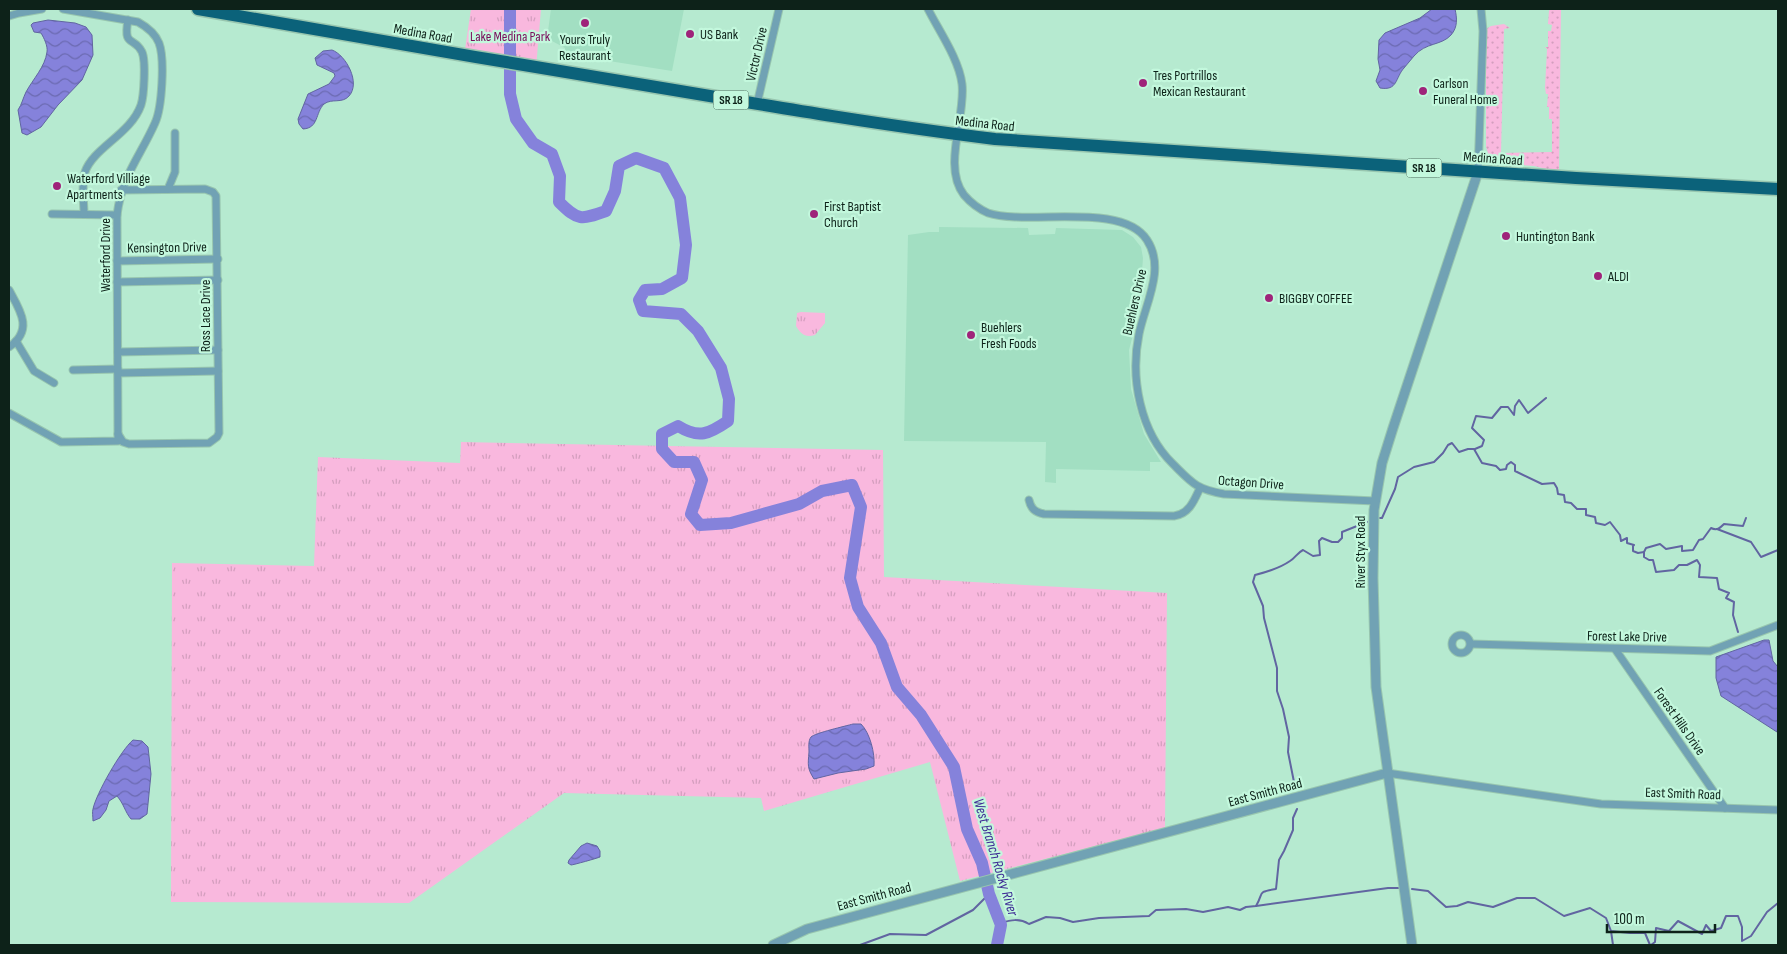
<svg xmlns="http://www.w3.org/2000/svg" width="1787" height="954" font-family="'Sofia Sans Condensed',sans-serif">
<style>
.built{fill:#a2dfc2}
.grass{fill:url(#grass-dots)}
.park{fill:url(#park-tufts)}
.water{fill:url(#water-waves);stroke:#6165a1}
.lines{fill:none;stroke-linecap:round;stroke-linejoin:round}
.stream{stroke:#6165a1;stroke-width:2}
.river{stroke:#8582db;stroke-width:12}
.minor-casing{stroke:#98c6af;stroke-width:9}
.tertiary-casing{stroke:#98c6af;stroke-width:11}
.trunk-casing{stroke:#98c6af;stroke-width:15}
.minor{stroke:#71a2b4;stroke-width:7}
.tertiary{stroke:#71a2b4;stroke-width:9}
.trunk{stroke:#0b627a;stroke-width:12}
.poi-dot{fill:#9f247a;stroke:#c3f8dd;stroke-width:2}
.labels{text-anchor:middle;stroke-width:4.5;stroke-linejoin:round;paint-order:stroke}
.shield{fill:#c3f8dd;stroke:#446254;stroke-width:1}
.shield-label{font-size:12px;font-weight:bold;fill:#0d2219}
.street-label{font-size:14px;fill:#0d2219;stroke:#c3f8dd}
.poi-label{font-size:14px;fill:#0d2219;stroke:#c3f8dd;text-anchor:start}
.park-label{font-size:14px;fill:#7a0b5b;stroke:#c3f8dd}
.water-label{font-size:15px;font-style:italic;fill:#3f2e95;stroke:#c3f8dd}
</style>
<defs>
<pattern id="grass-dots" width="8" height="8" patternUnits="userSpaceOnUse" patternTransform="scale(1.25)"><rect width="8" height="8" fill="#f9b8de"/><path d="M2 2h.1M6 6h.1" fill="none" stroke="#d49ebe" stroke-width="1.8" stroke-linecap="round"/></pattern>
<pattern id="park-tufts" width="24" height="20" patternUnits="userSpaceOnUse" patternTransform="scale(1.25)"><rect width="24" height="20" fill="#f9b8de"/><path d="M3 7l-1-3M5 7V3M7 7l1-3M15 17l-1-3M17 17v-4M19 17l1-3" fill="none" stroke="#d49ebe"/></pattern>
<pattern id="water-waves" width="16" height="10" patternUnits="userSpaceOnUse" patternTransform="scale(1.25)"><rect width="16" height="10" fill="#8582db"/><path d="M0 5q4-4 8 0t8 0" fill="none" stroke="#6b6ab1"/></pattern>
</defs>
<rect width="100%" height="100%" fill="#b6ead0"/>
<g class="built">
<polygon points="551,9 684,9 672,71 565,54 565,48 552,41 548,31"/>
<polygon points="939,227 1028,228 1029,235 1055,234 1056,228 1122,230 1133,237 1141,247 1143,258 1139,312 1129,350 1131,389 1144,434 1161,462 1150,462 1150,471 1056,469 1056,483 1045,482 1046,442 904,441 908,235 929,232 939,232"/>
</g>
<polygon class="grass" points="1550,9 1561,9 1559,172 1534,166 1498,163 1489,156 1486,147 1486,29 1491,26 1504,24 1510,28 1504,29 1501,153 1552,152 1552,119 1549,119 1549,107 1547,107 1548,94 1546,94 1545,88 1547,49 1545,47 1548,47 1548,31 1551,31 1552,25 1548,24 1549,11"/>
<g class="park">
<polygon points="471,9 541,9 536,68 464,56"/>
<path d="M801,312L825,313V323L815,335C805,338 801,334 796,326L797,313Z"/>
<polygon points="461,442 883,450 884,577 1167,593 1165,828 960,881 930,762 764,811 761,798 564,793 409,903 171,902 172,563 314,566 318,457 460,463"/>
</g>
<g class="water">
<path d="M1432,9H1455C1457,18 1458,27 1451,35C1441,46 1426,42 1414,56C1411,60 1407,64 1404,68C1395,78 1398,91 1380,88L1376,81L1380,70L1378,59L1379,40L1385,33L1420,18Z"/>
<path d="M48,20L75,23L86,27L92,35L93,55L82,80L58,105L41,127L27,135L22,133L18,110C22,104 23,98 26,92C33,79 45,67 47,52C48,46 44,38 41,33L34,32L31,25L33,23Z"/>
<path d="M332,50C346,55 361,83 349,96C342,104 332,98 324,104C315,113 319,128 303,129L299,124L298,119L308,94L329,84L335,76L334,73L317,65L315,58L323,51Z"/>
<polygon points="1764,640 1769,640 1773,661 1778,667 1778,725 1777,732 1721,696 1716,678 1716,657"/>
<path d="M853,724H861C870,733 875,753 874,766L866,769L838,773L814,779C807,768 808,765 809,752C809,747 808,741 811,737C815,733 846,726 853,724Z"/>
<path d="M133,740L142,741L148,747L151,774L147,814L140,819H131C125,812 124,804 117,796L109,801L106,810L100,818L93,821C93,817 92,812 93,809C96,794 121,750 133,740Z"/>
<path d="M587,843L597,846L600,851V857C598,858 573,865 571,865L568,863L569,860L581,846Z"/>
</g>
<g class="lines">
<g class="stream">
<polyline points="1475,449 1482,446 1484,440 1472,428 1476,416 1492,418 1501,407 1508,407 1514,415 1515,406 1519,400 1528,413 1546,398"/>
<polyline points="1380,518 1382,518 1395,489 1398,477 1414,467 1434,462 1443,453 1448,445 1452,443 1459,452 1468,449 1474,449 1482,463 1496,466 1500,470 1506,469 1507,465 1511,462 1515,465 1515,471 1542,484 1554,483 1557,488 1558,494 1564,495 1565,502 1571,503 1577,509 1586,509 1586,515 1595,517 1596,523 1605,525 1610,522 1620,535 1621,541 1627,538 1627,543 1634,545 1633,546 1633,551 1638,553 1644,552 1644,557 1649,560 1653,560 1656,572 1674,570 1679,565 1687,565 1697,560 1700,565 1699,577 1717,578 1719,589 1729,593 1726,598 1734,602 1733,615 1738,632"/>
<polyline points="1717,529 1751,542 1761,557 1778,550"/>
<path d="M1644,552L1646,548L1660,544L1666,549L1682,546V551L1693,550L1699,540L1703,539L1711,528C1717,531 1720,528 1724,524L1743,526L1746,518"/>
<path d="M1295,787L1288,752L1289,737L1283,709L1277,691V668L1264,618L1263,606L1253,582L1255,575C1267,572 1280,568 1290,561C1295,558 1297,553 1303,550L1313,556L1320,555L1319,541L1322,538L1332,542H1338L1342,538V532L1367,522"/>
<polyline points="1412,889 1428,891 1446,907 1457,906 1468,902 1493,907 1517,898 1535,898 1564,916 1590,908 1606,918 1611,931 1630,933 1645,933 1650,945"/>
<polyline points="1256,906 1388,888 1399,888"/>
<path d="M1000,923C1011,920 1019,918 1029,924L1046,917L1060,918L1073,922L1099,918L1149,916L1156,910L1186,909L1203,912L1228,907L1240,910L1246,907L1256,906C1264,893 1256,892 1276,889L1279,860L1284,851L1293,830V818L1297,809"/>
<polyline points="1611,931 1613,945"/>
<polyline points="860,945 890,934 926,935 973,910 989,894"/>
<polyline points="1651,945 1655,942 1656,928 1669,931 1678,921 1702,934 1706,925 1711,931 1721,928 1726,916 1738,916 1742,927 1742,941 1751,936 1767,912 1778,903"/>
</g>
<path class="river" d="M510,9V94L516,119L533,143L552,154L560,176L559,202C578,221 581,220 606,211L615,191L619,166L636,158L664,168L680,198L686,245L682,278L662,289L645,290L639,300L643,311L681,314L698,331L721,368L729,399L728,421C709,434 699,439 678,426L662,434V449L674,462H694L702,480L691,514L700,525L731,523L799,504L822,491L852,485L861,507L850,578L858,607L881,643L897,687L921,715L954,767L967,829L982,863L989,894L1001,925L997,945"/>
<defs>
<g id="minor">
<path d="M928,9C939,31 959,59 962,84C966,116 942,167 964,195C970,202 979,209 988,213C1028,226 1122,201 1147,240C1166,269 1145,304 1139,334C1130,378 1140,432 1173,464C1192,483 1196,489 1224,494L1375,501"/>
<polyline points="9,16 19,13 42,9"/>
<polyline points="757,104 779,9"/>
<polyline points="1478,172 1483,31 1481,9"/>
<polyline points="168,189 175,172 175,133"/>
<polyline points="52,214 117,215"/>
<path d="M84,214C84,201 81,185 85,172C93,148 131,134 141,105C144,96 146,61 142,52C134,36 123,48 128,20"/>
<polyline points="117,261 218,259"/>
<polyline points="117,282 218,280"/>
<path d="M9,290C20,310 34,330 9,347"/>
<polyline points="16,341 34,371 54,383"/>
<polyline points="118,352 218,350"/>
<polyline points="73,370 118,369"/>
<polyline points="118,373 218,371"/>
<path d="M9,413L61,442L118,441L117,215C122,175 140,157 155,123C162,108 165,59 159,43C155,33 147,27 138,22L63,9"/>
<polyline points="118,434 123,442 129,444 209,443 217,437 219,433 216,196 213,192 205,189 121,190"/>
<path d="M1029,500C1031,509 1035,512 1044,514L1174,516C1189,514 1194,501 1200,488"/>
<circle cx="1461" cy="644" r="9"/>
<polyline points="1471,644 1710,651 1778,625"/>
<polyline points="1615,649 1725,808"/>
<polyline points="1387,773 1601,804 1778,810"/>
</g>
<g id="tertiary">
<polyline points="773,945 807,929 1387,773"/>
<polyline points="1412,945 1376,687 1373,578 1374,510 1382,463 1393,428 1478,172"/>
</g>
<path id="trunk" d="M198,9C357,37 515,64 674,90C781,108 888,126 995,139L1576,178L1778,189"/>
</defs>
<use href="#minor" class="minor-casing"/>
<use href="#tertiary" class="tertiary-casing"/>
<use href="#trunk" class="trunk-casing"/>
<use href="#minor" class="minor"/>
<use href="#tertiary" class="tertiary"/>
<use href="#trunk" class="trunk"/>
</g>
<g class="poi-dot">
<circle cx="585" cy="23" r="5"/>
<circle cx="690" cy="34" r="5"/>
<circle cx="1143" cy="83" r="5"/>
<circle cx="1423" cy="91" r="5"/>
<circle cx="57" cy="186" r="5"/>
<circle cx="814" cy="214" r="5"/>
<circle cx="1506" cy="236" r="5"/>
<circle cx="1598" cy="276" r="5"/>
<circle cx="1269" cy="298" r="5"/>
<circle cx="971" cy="335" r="5"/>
</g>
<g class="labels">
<g class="shield">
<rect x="713.5" y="90.5" width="35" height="19" rx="4"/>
<rect x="1406.5" y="158.5" width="35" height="19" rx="4"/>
</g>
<g class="shield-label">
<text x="731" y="104">SR 18</text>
<text x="1424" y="172">SR 18</text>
</g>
<g class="street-label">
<text transform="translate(423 33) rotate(10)" y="5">Medina Road</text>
<text transform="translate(756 54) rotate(-77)" y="5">Victor Drive</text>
<text transform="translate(985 123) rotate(6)" y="5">Medina Road</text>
<text transform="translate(1493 158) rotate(4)" y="5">Medina Road</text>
<text transform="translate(167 247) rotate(-1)" y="5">Kensington Drive</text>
<text transform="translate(105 255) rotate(-90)" y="5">Waterford Drive</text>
<text transform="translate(1134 302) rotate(-77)" y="5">Buehlers Drive</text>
<text transform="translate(205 316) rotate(-90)" y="5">Ross Lace Drive</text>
<text transform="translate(1251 482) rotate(4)" y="5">Octagon Drive</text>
<text transform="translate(1360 552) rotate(-90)" y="5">River Styx Road</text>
<text transform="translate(1627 636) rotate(1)" y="5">Forest Lake Drive</text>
<text transform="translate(1680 721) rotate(55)" y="5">Forest Hills Drive</text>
<text transform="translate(1265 792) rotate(-15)" y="5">East Smith Road</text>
<text transform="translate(1683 793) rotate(2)" y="5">East Smith Road</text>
<text transform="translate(874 896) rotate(-15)" y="5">East Smith Road</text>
</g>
<g class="poi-label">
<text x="700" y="39">US Bank</text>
<text x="585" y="44" text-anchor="middle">Yours Truly<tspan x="585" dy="16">Restaurant</tspan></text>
<text x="1153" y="80">Tres Portrillos<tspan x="1153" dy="16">Mexican Restaurant</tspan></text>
<text x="1433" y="88">Carlson<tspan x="1433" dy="16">Funeral Home</tspan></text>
<text x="67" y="183">Waterford Villiage<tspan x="67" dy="16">Apartments</tspan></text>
<text x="824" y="211">First Baptist<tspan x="824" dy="16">Church</tspan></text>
<text x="1516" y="241">Huntington Bank</text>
<text x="1608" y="281">ALDI</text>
<text x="1279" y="303">BIGGBY COFFEE</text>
<text x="981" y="332">Buehlers<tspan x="981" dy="16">Fresh Foods</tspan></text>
</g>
<g class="park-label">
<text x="510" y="41">Lake Medina Park</text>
</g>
<g class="water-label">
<text transform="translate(996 857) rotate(73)" y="5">West Branch Rocky River</text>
</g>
</g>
<rect width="1787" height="954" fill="none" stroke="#0d2219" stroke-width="20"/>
<path d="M1607 924v8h108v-8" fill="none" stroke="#0d2219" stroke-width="2.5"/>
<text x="1614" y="924" font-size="15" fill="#0d2219" stroke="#c3f8dd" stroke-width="4" paint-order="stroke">100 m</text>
</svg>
